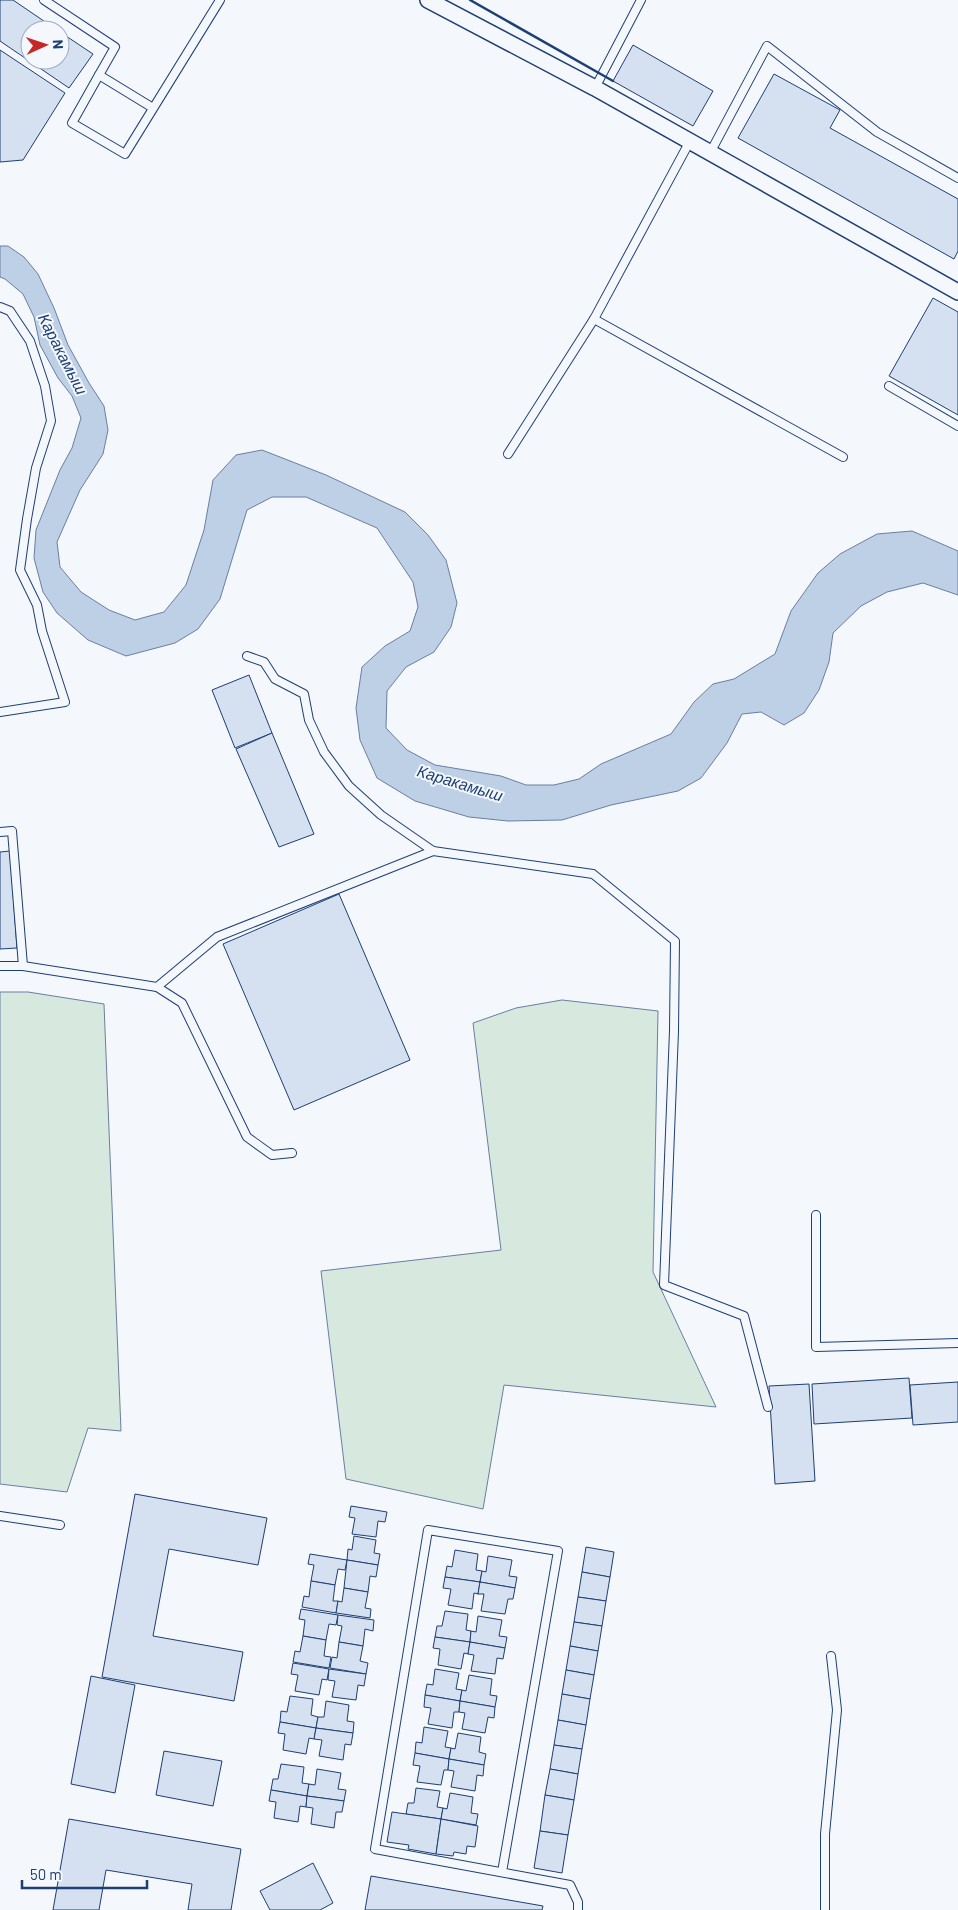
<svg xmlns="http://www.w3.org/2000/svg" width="958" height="1910" font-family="Barlow,sans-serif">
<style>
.green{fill:#d7e8df;stroke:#687fa3}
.water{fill:#bed0e5;stroke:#687fa3}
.building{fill:#d5e0f0;stroke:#1d3f73}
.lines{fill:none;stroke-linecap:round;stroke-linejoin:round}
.service-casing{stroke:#1d3f73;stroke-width:10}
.minor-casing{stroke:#1d3f73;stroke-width:18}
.service{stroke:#f4f7fb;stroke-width:8}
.minor{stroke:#f4f7fb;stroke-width:15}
.wall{stroke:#1d3f73;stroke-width:2.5}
.labels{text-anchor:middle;stroke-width:4;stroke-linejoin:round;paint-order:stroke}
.water-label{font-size:16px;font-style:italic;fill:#1d3f73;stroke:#f4f7fb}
</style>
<rect width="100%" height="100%" fill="#f4f7fb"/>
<g class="green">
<polygon points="0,992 28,992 104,1004 121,1431 88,1428 67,1492 0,1484"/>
<polygon points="562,1000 658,1011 653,1272 716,1407 504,1385 483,1509 346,1479 321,1271 501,1250 473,1023 516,1008"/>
</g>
<polygon class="water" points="0,246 8,246 24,257 38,274 54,308 68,345 89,383 104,406 108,430 103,454 80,490 57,542 60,567 81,592 109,610 135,620 164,612 186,585 204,530 213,480 236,455 262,450 326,475 405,512 428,535 446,560 457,603 451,627 434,652 406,667 387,691 386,728 407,750 435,765 501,776 526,785 554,785 579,779 601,764 671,734 694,702 713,684 734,679 775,654 791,611 818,573 840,554 877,534 912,531 958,551 958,595 923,583 887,592 861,606 833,633 829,662 819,690 804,713 784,725 761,712 742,714 727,743 701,778 678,791 611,805 562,820 508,821 469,817 415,801 377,778 360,740 356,708 362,667 385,646 410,631 418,607 413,582 377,528 306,497 272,497 247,510 220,599 198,629 175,643 126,656 88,640 57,613 43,592 34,558 36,530 60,470 72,448 81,418 72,396 58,378 40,345 34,317 23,294 5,279 0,277"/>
<g class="building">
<polygon points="0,0 13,0 57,30 30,30 30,60 60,60 60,32 93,54 69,88 0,41"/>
<polygon points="633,45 713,91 693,126 613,81"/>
<polygon points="0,50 65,93 23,160 0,162"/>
<polygon points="774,74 840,110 830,128 958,199 958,251 954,259 738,138"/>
<polygon points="933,298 958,312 958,415 889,376"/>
<polygon points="249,675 272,733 235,748 212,690"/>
<polygon points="272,733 314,834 279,847 236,749"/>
<polygon points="10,851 17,948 0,949 0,852"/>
<polygon points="339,894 410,1060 294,1110 223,944"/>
<polygon points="909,1378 912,1418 814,1424 812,1384"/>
<polygon points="958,1382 958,1422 913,1425 910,1385"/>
<polygon points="809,1384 815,1481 775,1484 769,1386"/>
<polygon points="135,1494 267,1518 258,1565 169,1549 153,1636 243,1652 234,1701 102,1677"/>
<polygon points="351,1506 387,1512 385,1522 378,1521 376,1537 352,1534 355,1518 349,1517"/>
<polygon points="354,1536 376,1540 374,1553 380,1554 378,1565 347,1560 348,1549 352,1550"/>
<polygon points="586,1547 614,1552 610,1577 582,1572"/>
<polygon points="455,1550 478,1554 476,1570 482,1571 480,1582 445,1577 447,1566 452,1567"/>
<polygon points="310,1554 347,1560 345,1570 338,1569 335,1585 311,1581 314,1565 308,1564"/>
<polygon points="488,1556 512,1560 509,1576 517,1577 515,1588 480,1582 482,1571 486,1572"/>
<polygon points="347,1560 378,1565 376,1577 370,1576 368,1592 344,1588"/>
<polygon points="582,1572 610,1577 606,1601 578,1597"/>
<polygon points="445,1577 480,1582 478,1594 474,1593 472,1609 448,1605 451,1589 443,1588"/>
<polygon points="311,1581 335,1585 333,1601 338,1601 336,1613 302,1607 304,1596 309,1597"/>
<polygon points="480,1582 515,1588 513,1599 508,1599 505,1614 481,1611 484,1594 478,1594"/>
<polygon points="344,1588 368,1592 365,1608 371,1609 370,1618 336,1613 338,1601 342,1602"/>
<polygon points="578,1597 606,1601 602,1626 574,1622"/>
<polygon points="301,1609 338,1615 336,1625 329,1624 326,1640 303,1636 305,1620 299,1619"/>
<polygon points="445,1611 468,1614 466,1630 471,1631 470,1642 435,1637 437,1626 442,1626"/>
<polygon points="338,1615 374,1620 373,1631 365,1629 363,1646 339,1642 342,1626 337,1625"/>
<polygon points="478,1616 502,1620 499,1636 507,1637 505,1648 470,1642 471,1631 476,1632"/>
<polygon points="574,1622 602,1626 598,1651 570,1646"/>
<polygon points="303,1636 326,1640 324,1656 331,1657 329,1668 293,1662 295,1651 300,1652"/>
<polygon points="435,1637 470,1642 468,1654 464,1653 461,1669 438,1665 440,1649 433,1648"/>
<polygon points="339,1642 363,1646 360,1661 368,1663 366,1674 330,1668 332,1657 337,1658"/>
<polygon points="470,1642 505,1648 503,1659 497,1658 495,1674 471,1671 474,1655 468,1654"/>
<polygon points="570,1646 598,1651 594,1675 566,1670"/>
<polygon points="293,1663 329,1669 327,1680 322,1679 319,1695 295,1691 298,1675 291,1674"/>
<polygon points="329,1669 366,1674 364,1686 358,1685 356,1700 332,1697 335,1681 328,1680"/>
<polygon points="435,1669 459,1673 456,1689 462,1690 460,1701 425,1695 427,1684 433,1685"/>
<polygon points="566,1670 594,1675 590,1699 562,1694"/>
<polygon points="469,1675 492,1679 490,1695 497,1696 495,1707 460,1701 462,1690 466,1691"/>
<polygon points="91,1676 135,1685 115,1793 71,1784"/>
<polygon points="562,1694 590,1699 586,1725 558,1720"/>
<polygon points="425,1695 460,1701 459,1712 454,1712 452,1728 428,1724 431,1708 424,1707"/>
<polygon points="290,1696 313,1699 311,1715 318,1717 316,1728 280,1722 281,1711 287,1712"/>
<polygon points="326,1701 349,1705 347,1721 354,1722 353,1733 316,1728 318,1717 324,1717"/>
<polygon points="460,1701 495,1707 494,1718 488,1717 485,1733 462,1729 465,1713 459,1712"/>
<polygon points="558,1720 586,1725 582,1749 554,1745"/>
<polygon points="280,1722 316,1728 314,1739 309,1738 306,1754 283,1750 285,1734 278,1733"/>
<polygon points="424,1727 448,1731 445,1747 451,1748 449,1759 415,1753 416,1742 422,1743"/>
<polygon points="316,1728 353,1733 351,1745 345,1744 343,1760 319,1756 322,1740 314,1739"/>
<polygon points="458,1733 481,1737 479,1752 486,1754 484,1765 449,1759 451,1748 455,1749"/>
<polygon points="554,1745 582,1749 578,1774 550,1769"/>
<polygon points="164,1751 222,1761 213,1806 156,1795"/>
<polygon points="415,1753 449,1759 448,1770 444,1770 441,1785 417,1782 420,1766 413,1765"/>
<polygon points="449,1759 484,1765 483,1776 477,1775 475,1791 451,1787 454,1771 448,1770"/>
<polygon points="281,1764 304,1767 302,1783 309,1784 307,1796 271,1790 273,1779 278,1779"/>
<polygon points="317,1769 341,1773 338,1789 346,1790 344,1801 307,1796 309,1784 315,1785"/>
<polygon points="550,1769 578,1774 574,1800 545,1795"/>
<polygon points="416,1788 440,1791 437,1807 443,1808 441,1819 406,1814 408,1803 414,1803"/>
<polygon points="271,1790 307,1796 306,1807 300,1806 298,1822 274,1818 276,1802 269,1801"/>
<polygon points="450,1793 473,1797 471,1813 478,1814 476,1825 441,1819 443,1808 447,1809"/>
<polygon points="545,1795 574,1800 568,1835 540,1831"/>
<polygon points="307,1796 344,1801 342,1812 336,1812 334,1828 311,1824 313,1808 306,1807"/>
<polygon points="392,1812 441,1819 436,1854 408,1849 409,1845 387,1842"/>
<polygon points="69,1819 241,1849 231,1910 188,1910 192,1884 106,1870 99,1910 53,1910"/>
<polygon points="441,1819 478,1826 475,1847 467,1846 466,1854 454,1852 453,1856 436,1854"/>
<polygon points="540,1831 568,1835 562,1873 534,1868"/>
<polygon points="313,1863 333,1903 320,1910 270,1910 260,1891"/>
<polygon points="371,1876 543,1906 542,1910 365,1910"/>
</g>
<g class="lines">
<defs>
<g id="service">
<polyline points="44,0 115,47 99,75"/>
<polyline points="595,88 641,0"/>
<polyline points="153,108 99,75 72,123 125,154 220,0"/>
<polyline points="710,153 767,46 877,132 958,178"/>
<polyline points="0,307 10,311 30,341 45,386 51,421 36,468 27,519 20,570 37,605 42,631 65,702 0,712"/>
<polyline points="594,319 843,457"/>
<polyline points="889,386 958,426"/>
<polyline points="508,454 594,319 690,141"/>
<polyline points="247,656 264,662 275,679 304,694 309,720 324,752 349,786 381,815 433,851 593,874 675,941 674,1031 664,1285 744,1316 768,1407"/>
<polyline points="0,832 12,831 23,966"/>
<polyline points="0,966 23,966 157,987 217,937 433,851"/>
<polyline points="157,987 182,1003 247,1137 272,1155 292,1153"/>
<polyline points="816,1215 816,1347 958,1343"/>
<polyline points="0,1516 60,1525"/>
<polyline points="502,1872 558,1551 428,1530 375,1849 570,1885 578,1902 578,1910"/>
<polyline points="825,1910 825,1834 837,1710 831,1656"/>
</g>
<polyline id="minor" points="428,0 595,88 958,292"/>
</defs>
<use href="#service" class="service-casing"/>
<use href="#minor" class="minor-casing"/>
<use href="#service" class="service"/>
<use href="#minor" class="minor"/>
<polyline class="wall" points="470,0 613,81"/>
</g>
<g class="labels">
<g class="water-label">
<text transform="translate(63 354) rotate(63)" y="6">Каракамыш</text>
<text transform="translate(460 783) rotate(17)" y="6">Каракамыш</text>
</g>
</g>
<g transform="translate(45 45) rotate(87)"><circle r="24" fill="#f4f7fb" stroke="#9eadc5"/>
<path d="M0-4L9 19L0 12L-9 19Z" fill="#c62828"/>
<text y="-8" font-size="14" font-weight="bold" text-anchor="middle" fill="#1d3f73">N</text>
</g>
<path d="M22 1880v8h125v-8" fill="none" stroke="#1d3f73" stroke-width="2.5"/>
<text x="30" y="1880" font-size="15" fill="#1d3f73" stroke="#f4f7fb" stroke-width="4" paint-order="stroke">50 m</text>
</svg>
